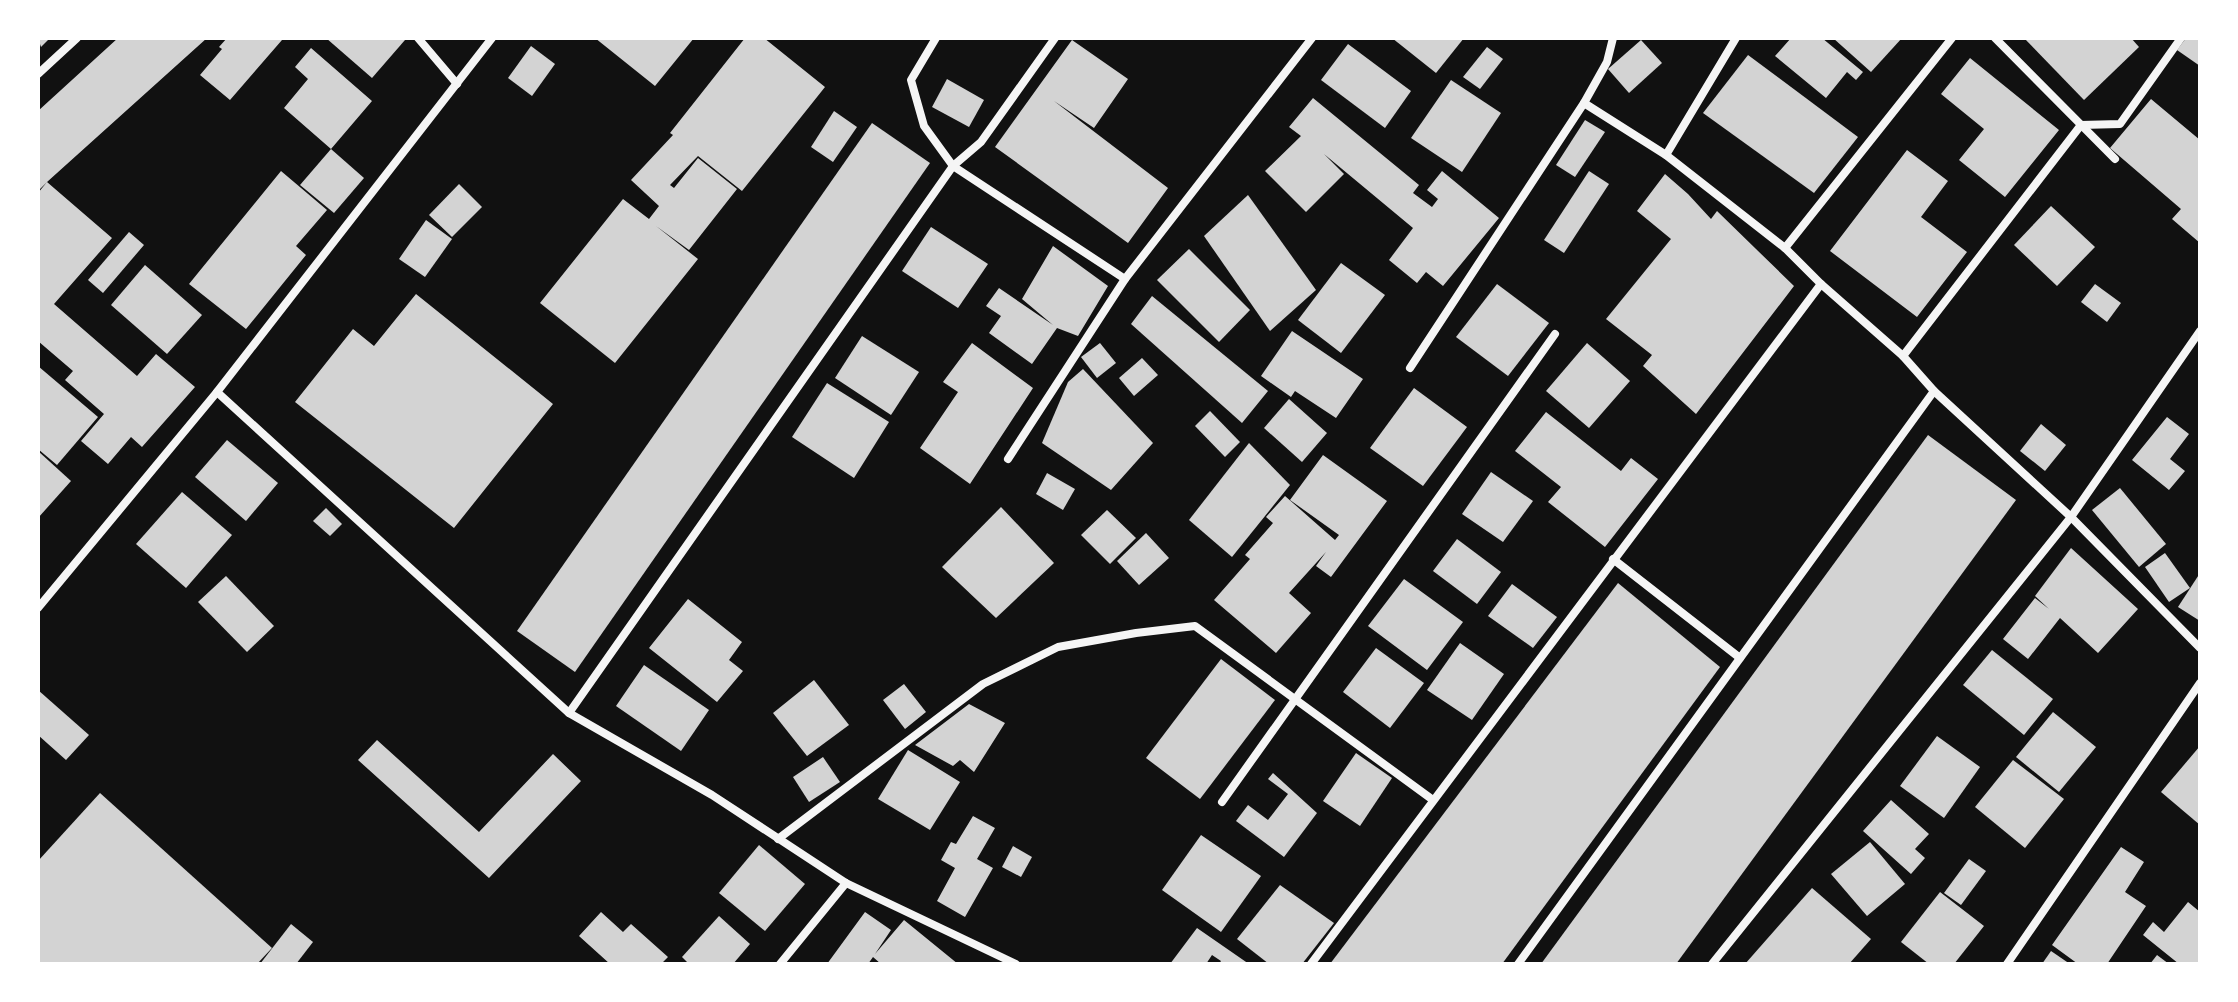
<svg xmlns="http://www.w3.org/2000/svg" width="2238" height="1002" font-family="'DejaVu Sans',sans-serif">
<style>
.building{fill:#d3d3d3}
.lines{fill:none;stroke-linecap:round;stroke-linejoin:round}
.minor{stroke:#f5f5f5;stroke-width:8}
</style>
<rect width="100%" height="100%" fill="#111"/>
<g class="building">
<polygon points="38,38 50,38 41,47"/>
<polygon points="118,38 207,38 47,182 112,238 54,304 137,376 156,354 195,387 142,447 131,437 108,464 81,441 104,414 65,380 73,371 38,341 38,193 47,182 40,189 38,186 38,111"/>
<polygon points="227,38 280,38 282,40 230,100 200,75 222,49 219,47"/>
<polygon points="326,38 403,38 405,40 372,78"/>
<polygon points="595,38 694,38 655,86"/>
<polygon points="745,38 764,38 825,87 742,191 698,156 670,185 674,188 698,158 737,189 689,250 656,226 698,259 615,363 540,303 623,199 649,219 659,206 631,180 673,135 670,133"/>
<polygon points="1392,38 1464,38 1436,73"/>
<polygon points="1791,38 1822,38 1863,72 1856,80 1847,72 1826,98 1775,56"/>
<polygon points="1833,38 1902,38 1871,72"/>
<polygon points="2024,38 2131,38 2139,47 2084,100"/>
<polygon points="2186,38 2200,38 2200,66 2177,50"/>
<polygon points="1072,40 1128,79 1094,128 1054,101 1168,188 1128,243 995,147"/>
<polygon points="1641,40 1662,63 1629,93 1608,69"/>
<polygon points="1348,44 1411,91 1385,128 1321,80"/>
<polygon points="531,46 555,64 532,96 508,78"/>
<polygon points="1487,47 1503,59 1480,89 1463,77"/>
<polygon points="311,48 372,101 331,149 284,108 308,79 295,67"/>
<polygon points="1748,55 1858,137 1814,193 1703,113"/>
<polygon points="1970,58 2059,130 2005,197 1959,160 1984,129 1941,94"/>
<polygon points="947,79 984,100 969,127 932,107"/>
<polygon points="1451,80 1501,113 1462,172 1411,138"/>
<polygon points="1313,98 1419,185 1413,193 1432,207 1438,199 1427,190 1442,171 1499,218 1443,286 1426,272 1417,283 1389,260 1413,228 1324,154 1344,174 1306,212 1265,171 1301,136 1289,127"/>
<polygon points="2151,99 2200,140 2200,243 2172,219 2181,209 2110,148"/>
<polygon points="834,111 857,127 833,162 811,147"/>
<polygon points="1585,120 1605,132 1575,177 1556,165"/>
<polygon points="872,123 930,163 575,672 517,631"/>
<polygon points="331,149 364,178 334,213 300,185"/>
<polygon points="1907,150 1948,181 1921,217 1967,252 1917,317 1830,251"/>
<polygon points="281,171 327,210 296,246 306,255 246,329 189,284"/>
<polygon points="1589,171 1609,184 1564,253 1544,240"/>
<polygon points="1665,174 1688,194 1711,219 1717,211 1794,286 1696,414 1643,366 1652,355 1606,319 1671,239 1637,211"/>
<polygon points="459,184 482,207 452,237 429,215"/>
<polygon points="1248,195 1316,290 1270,331 1204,236"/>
<polygon points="2051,206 2095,247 2057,286 2014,245"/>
<polygon points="426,220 452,239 425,277 399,259"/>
<polygon points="931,227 988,264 958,308 902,271"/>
<polygon points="129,232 144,245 103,293 88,280"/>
<polygon points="1053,246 1108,286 1078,336 1057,328 1032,364 989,333 1001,316 986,306 999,288 1053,325 1022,299"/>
<polygon points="1189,249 1250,310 1219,342 1157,280"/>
<polygon points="1341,263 1385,295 1341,353 1298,320"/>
<polygon points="145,265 202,315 167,354 111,305"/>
<polygon points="1497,284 1549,323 1508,376 1456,337"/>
<polygon points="2095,284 2121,303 2107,322 2081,302"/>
<polygon points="416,294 553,404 454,528 295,402 353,329 374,346"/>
<polygon points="1152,296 1268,391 1242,423 1131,324"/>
<polygon points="1292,331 1363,379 1336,418 1295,391 1291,397 1261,376"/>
<polygon points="862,336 919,372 891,415 835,378"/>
<polygon points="972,343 1033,388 970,484 920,448 958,392 943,382"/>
<polygon points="1100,343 1116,363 1097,378 1081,357"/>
<polygon points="1587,343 1630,381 1589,428 1546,391"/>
<polygon points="1142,358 1158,375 1134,396 1119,378"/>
<polygon points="38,366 98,417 57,465 38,449"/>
<polygon points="1083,369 1153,443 1111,490 1042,443 1068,382"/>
<polygon points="827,383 889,422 854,478 792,437"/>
<polygon points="1414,388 1467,427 1423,486 1370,448"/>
<polygon points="1289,399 1327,433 1302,462 1264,428"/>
<polygon points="1210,411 1240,442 1225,457 1195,426"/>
<polygon points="1546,412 1621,471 1631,458 1658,479 1605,547 1548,502 1561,487 1515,451"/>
<polygon points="2167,417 2189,434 2170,459 2185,471 2169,490 2132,460"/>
<polygon points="2041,424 2066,445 2045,471 2020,451"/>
<polygon points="1928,435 2016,500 1676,964 1541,964"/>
<polygon points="227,440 278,483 246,521 195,477"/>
<polygon points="1249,443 1290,485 1232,557 1189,520"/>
<polygon points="38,451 71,481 38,518"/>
<polygon points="1323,455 1387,501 1331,577 1316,566 1326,552 1289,593 1311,613 1276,653 1214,600 1250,559 1245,555 1273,523 1266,517 1285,496 1335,540 1339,535 1290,500"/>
<polygon points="1491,472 1533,501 1503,542 1462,514"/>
<polygon points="1047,473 1075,489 1063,510 1036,494"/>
<polygon points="2120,488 2166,544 2139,567 2092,510"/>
<polygon points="182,492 232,535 186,588 136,544"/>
<polygon points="1001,507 1054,563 996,618 942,567"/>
<polygon points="326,508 342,524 330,536 313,521"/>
<polygon points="1107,510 1136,538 1110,564 1081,535"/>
<polygon points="1146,533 1169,558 1139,585 1117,561"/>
<polygon points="1457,539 1501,572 1477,604 1433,571"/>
<polygon points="2071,548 2138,609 2098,653 2060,618 2028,659 2003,639 2035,598 2049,609 2035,596"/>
<polygon points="2165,553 2190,588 2169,602 2145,567"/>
<polygon points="2200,573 2200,621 2178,607"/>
<polygon points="226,576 274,626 247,652 198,602"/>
<polygon points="1404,579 1463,622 1427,670 1368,626"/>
<polygon points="1618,583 1720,667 1502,964 1330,964"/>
<polygon points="1512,584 1557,617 1533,648 1488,616"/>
<polygon points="688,599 742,642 729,660 743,671 717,702 649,648"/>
<polygon points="1460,643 1504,674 1472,720 1427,690"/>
<polygon points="1376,648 1424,683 1390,728 1343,692"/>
<polygon points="1992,650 2053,699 2024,735 1963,685"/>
<polygon points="1221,659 1275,700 1200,799 1146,758"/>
<polygon points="644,665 709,710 681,751 616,706"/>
<polygon points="814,680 849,725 807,756 773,713"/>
<polygon points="904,684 926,712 905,729 883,700"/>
<polygon points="38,690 89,735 66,760 38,735"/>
<polygon points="969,704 1005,723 974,772 960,760 953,766 915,745"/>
<polygon points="2053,712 2096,747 2059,792 2016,757"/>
<polygon points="1937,736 1980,767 1944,818 1900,786"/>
<polygon points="377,740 479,832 553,754 581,781 489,878 358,760"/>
<polygon points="2200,746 2200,825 2161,792"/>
<polygon points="908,750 960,782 930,830 878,799"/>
<polygon points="1356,753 1392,778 1360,826 1323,801"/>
<polygon points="823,757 840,782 809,802 793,777"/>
<polygon points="2013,760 2064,799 2025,848 1975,807"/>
<polygon points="1273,773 1317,813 1284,857 1236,821 1248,805 1268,820 1288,794 1268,779"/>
<polygon points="100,793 272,948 257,964 38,964 38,861"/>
<polygon points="1891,800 1929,834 1915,849 1925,858 1911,874 1863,831"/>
<polygon points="973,816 995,828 977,859 993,868 965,917 937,901 955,868 941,860 951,842 956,844"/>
<polygon points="1201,835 1261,876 1221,932 1162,890"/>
<polygon points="1870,842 1905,884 1867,916 1831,874"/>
<polygon points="759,845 805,884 765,931 719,893"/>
<polygon points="1013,846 1032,857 1021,877 1002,867"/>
<polygon points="2121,847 2144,862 2125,892 2146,906 2107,964 2078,964 2052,945"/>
<polygon points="1969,859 1986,871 1961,905 1944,893"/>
<polygon points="1280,885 1334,923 1302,964 1269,964 1237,939"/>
<polygon points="1812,888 1871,939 1849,964 1745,964"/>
<polygon points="1940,892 1984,926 1954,964 1929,964 1901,942"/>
<polygon points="2188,902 2200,912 2200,964 2179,964 2143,935 2153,922 2164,932"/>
<polygon points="601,912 623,932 631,924 668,957 661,964 610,964 579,936"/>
<polygon points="865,912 891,930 875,954 904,920 958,964 881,964 873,957 868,964 827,964"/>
<polygon points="719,916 750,944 733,964 689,964 682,957"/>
<polygon points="291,924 313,942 296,964 260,964"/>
<polygon points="1197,928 1249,964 1219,964 1221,961 1212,955 1206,964 1170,964"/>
<polygon points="2051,951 2070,964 2042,964"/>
<polygon points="2157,955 2169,964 2150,964"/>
</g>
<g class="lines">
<g class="minor">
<polyline points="418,38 457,84"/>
<polyline points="936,38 911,80 924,126 953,166 1125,279"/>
<polyline points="1613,38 1607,62 1584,103 1666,155 1785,248 1821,284 1903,356 1934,391 2071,517 2200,648"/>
<polyline points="1995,38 2115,159"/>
<polyline points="38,74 77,38"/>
<polyline points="1666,155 1736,38"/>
<polyline points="1785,248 1952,38"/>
<polyline points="1903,356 2081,125 2120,124 2181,38"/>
<polyline points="1410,368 1584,103"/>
<polyline points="217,392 569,713 712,795 846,883 1016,964"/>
<polyline points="1008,459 1125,279 1312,38"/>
<polyline points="1613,559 1740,658"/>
<polyline points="38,608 217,392 492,38"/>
<polyline points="569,713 953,166 981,142 1055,38"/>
<polyline points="1222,802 1555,334"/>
<polyline points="778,839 983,684 1058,647 1136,633 1195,626 1433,800"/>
<polyline points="780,964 846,883"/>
<polyline points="1311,964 1821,284"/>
<polyline points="1518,964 1934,391"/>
<polyline points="1712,964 2071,517 2200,331"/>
<polyline points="2007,964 2200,683"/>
</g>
</g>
<rect width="2238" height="1002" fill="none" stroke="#ffffff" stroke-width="80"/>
</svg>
